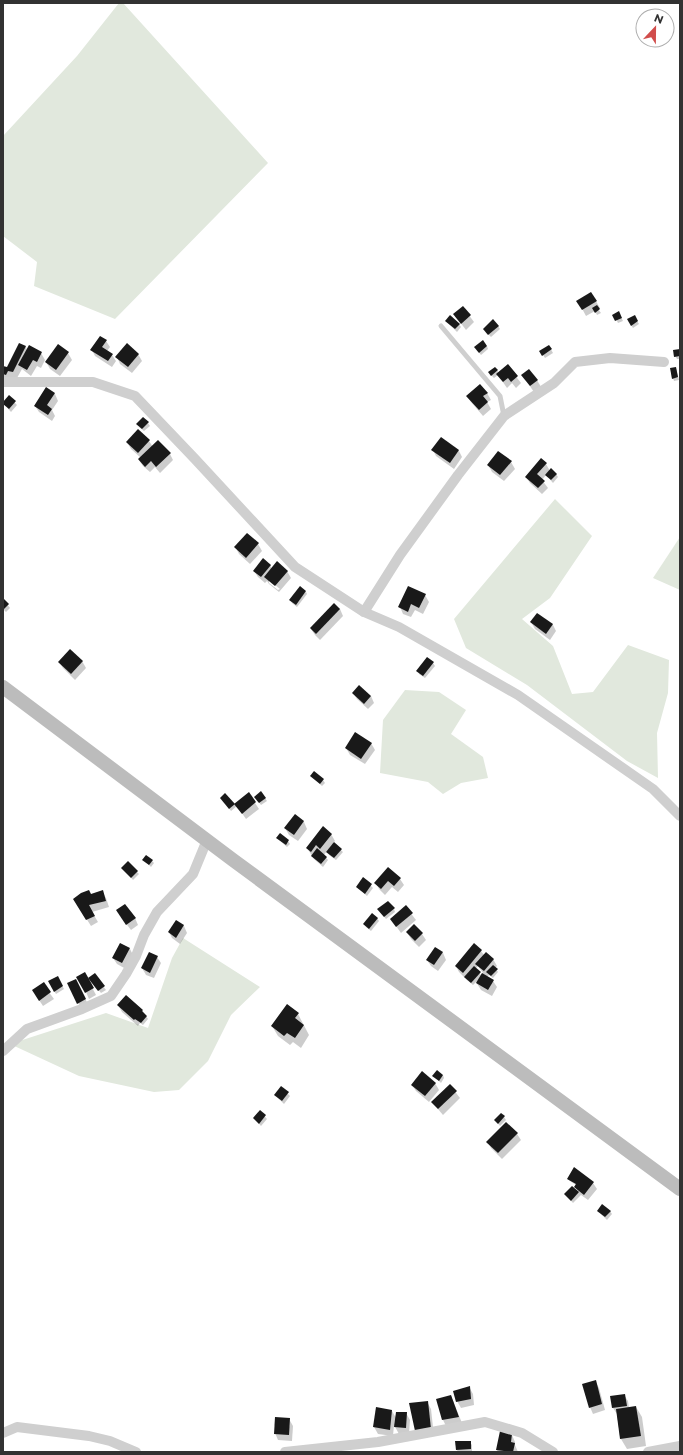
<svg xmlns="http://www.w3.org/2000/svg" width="683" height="1455" font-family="Montserrat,sans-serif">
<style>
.green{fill:#e1e8dd}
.shadow{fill:#0003;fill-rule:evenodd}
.building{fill:#191919}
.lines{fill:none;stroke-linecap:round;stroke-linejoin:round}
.lane{stroke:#cfcfcf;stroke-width:5}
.street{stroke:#cfcfcf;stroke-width:10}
.secondary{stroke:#bcbcbc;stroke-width:14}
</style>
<rect width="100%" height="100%" fill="#fff"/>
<g class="green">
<polygon points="119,3 123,3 268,163 115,319 34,286 37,262 3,236 3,136 77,56"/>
<polygon points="555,499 592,536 550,598 522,619 553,646 572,694 593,692 628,645 669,660 668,693 657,733 658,778 627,761 527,685 466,648 454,619"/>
<polygon points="680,537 680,590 653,578"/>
<polygon points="405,690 439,692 466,710 451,734 483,757 488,778 461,783 443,794 428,782 380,773 383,720"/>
<polygon points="183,938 260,987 231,1015 208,1061 179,1090 154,1092 79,1076 10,1044 106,1013 148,1028 172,958"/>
</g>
<g class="shadow">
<polygon points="591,293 600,308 598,309 601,313 597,315 595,311 586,316 578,301"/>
<polygon points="463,307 474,322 466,330 454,314"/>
<polygon points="619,313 623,321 618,323 614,315"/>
<polygon points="634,316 639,324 633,328 628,320"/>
<polygon points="446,321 459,324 461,327 457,332"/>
<polygon points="498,326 500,329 491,337 486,332"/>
<polygon points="106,341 110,347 107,351 112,355 116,361 112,367 95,356 92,350"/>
<polygon points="20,344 26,347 27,350 30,346 41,353 45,360 41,368 37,366 31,376 22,369 17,378 3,379 3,367 7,368"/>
<polygon points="487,346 488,349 481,355 477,350"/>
<polygon points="549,346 553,353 545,358 541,352"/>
<polygon points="680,350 680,359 677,359 675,356"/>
<polygon points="68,353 72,360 60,376 50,369 46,362"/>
<polygon points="138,354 142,361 132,373 120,364 117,357"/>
<polygon points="508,366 521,383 516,388 512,383 507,388 498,375 494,378 491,375 495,368 499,373"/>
<polygon points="676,368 679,380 674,381 673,378"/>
<polygon points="522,375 537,380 541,387 534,392"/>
<polygon points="47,389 55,394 58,401 52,410 55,416 52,421 39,412 35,406"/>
<polygon points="487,393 491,400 487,402 491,409 483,416 471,402 467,396"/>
<polygon points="9,397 17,405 11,412 3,403"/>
<polygon points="148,423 150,426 144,431 139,427"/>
<polygon points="138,430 149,441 153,447 170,454 173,460 160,473 155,467 150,472 143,466 139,460 141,458 131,449 127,442"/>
<polygon points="441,438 459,451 462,457 454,469 436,456 433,450"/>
<polygon points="511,462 515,469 504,481 492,472 488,465"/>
<polygon points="546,464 550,471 556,474 558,477 553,483 546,475 542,480 548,488 542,494 530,483 526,477"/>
<polygon points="248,534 258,544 262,551 250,564 239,554 236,548"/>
<path d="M270,565L272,569L287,571L291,578L279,592L269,584L267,581L265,583L258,577L254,571ZM269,580L280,589L278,590L269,583Z"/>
<polygon points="306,592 307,594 297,607 292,603 290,600"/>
<polygon points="425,595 429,602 423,614 415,610 411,617 403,614 400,607"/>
<polygon points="3,599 10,608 6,612 3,609"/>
<polygon points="334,605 340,609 343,616 320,640 315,635 311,629"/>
<polygon points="538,614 553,625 556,631 550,640 535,629 531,622"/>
<polygon points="82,661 86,668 75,680 63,668 59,662"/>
<polygon points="433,663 435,666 425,678 419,674 418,671"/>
<polygon points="353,693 371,696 374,703 368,709 357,699"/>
<polygon points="371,743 375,750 365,764 350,755 346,748"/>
<polygon points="311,776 323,780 325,783 322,786"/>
<polygon points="249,794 259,809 246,819 237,806 231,811 221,798 234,805"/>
<polygon points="265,798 267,801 261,805 257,800"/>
<polygon points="295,816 304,822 307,829 298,841 289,835 285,828"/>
<polygon points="331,834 335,841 333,843 343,852 336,860 329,855 327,851 324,855 328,860 323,867 314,859 307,848"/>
<polygon points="277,838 288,841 290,844 287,847"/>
<polygon points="144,860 152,861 154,863 151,867"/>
<polygon points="123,868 137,872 139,874 133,880"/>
<polygon points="364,879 373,888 367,896 357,887"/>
<polygon points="400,879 404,885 398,892 392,887 385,895 379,889 376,883"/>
<polygon points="102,891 106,898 109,907 92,912 98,922 91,926 74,899 91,896"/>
<polygon points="406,907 416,920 401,933 391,919"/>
<polygon points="394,909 395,912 386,919 380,912"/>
<polygon points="121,917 135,918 138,925 131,930"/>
<polygon points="377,918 379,921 371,931 366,927 365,924"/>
<polygon points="176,921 184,926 187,933 180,944 172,938 169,932"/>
<polygon points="414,925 422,934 426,940 419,947 411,939 407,932"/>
<polygon points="120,944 130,949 133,955 126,969 117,964 113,958"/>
<polygon points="436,948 443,953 446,960 438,971 431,966 427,960"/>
<path d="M481,951L484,955L493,959L497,966L495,968L498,972L493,978L489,975L487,977L493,981L497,987L492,996L481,990L476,982L473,985L467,980L459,972L456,966ZM478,966L483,973L482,976L475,969Z"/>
<polygon points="157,957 161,963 154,978 146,975 142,968"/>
<polygon points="85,974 96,995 89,999 86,992"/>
<polygon points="94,974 106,990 101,993 91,981"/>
<polygon points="57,977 64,989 56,994 49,982"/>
<polygon points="43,984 54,999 43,1006 37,997"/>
<polygon points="79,987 89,1006 82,1009 78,1003"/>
<polygon points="118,1005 142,1010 148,1019 143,1025 140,1023 138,1026 122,1012"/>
<polygon points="298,1014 309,1035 301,1048 293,1042 290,1045 278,1036 272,1026"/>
<polygon points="443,1075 444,1078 441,1083 434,1076"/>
<polygon points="435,1083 439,1090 429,1102 416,1091 412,1085"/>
<polygon points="450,1085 460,1098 443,1115 432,1102"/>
<polygon points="281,1087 290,1096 284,1104 275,1095"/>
<polygon points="260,1111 267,1119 261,1126 254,1118"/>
<polygon points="504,1117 506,1120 500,1126 495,1120"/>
<polygon points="517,1134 521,1140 502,1159 491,1148 488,1142"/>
<polygon points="568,1179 593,1183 597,1189 588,1200 581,1195 573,1203 565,1194 572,1187 579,1193 575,1187 576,1185 570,1181"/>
<polygon points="598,1211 610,1211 612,1214 607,1220"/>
<polygon points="595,1381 599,1388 605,1410 593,1414 590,1407"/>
<polygon points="469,1387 473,1394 474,1405 461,1408 457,1401"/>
<polygon points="624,1395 628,1401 629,1408 636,1407 642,1417 646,1446 627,1449 621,1439 617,1414 613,1408 611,1397"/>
<polygon points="451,1396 462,1423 446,1426 443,1420"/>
<polygon points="427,1402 431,1409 434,1436 419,1437"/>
<polygon points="392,1411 396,1418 406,1413 410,1420 409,1434 399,1434 394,1425 393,1436 378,1434 374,1427"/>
<polygon points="289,1419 293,1426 292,1441 278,1440 275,1433"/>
<polygon points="501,1433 512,1435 515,1442 515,1445 518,1452 498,1452 497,1450"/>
<polygon points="470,1442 472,1445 472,1452 458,1452 457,1450"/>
</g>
<g class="building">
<polygon points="591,292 597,301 582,310 576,301"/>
<polygon points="597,305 600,309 595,313 592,308"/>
<polygon points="463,306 471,315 461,324 453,314"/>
<polygon points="619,311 622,318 615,321 612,315"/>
<polygon points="450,315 460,324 455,329 445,321"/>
<polygon points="635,315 638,321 631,326 627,319"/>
<polygon points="493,319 499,326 488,335 483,329"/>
<polygon points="100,336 107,340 102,347 113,354 108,361 90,350"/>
<polygon points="483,340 487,346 479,353 474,347"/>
<polygon points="19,343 26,346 13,372 8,371 6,375 3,374 3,366 7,367"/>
<polygon points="127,343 139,354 128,367 115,357"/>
<polygon points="58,344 69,352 56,370 45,362"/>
<polygon points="29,345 42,352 37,362 33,360 27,370 18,365"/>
<polygon points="549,345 552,349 542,356 539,351"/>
<polygon points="680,349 680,356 674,357 673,350"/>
<polygon points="508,364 518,376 511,382 508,378 503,382 496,374"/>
<polygon points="495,367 498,370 491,376 488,372"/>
<polygon points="676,367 678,377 672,379 670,368"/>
<polygon points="529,369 538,380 530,386 521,375"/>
<polygon points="480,384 488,393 483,396 488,402 479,410 466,396"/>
<polygon points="46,387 55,393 47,405 52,409 48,415 34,406"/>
<polygon points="9,395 16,401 9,409 3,404 3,402"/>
<polygon points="143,417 149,422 142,429 136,424"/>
<polygon points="138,429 150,440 138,453 126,442"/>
<polygon points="441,437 459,450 450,463 431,450"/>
<polygon points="158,440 171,453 156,467 151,461 145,467 138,459"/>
<polygon points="498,451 512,461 500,475 487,465"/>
<polygon points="541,458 547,463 537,474 545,481 538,488 525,477"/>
<polygon points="551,468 557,474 551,480 545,475"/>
<polygon points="247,533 259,543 246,558 234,547"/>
<polygon points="263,558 271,565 261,577 253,571"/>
<polygon points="277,561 288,571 275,586 264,577"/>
<polygon points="300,586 306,591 296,605 289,600"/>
<polygon points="408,586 426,594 419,608 411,604 408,612 398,607"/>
<polygon points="3,598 9,604 3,610"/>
<polygon points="334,603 340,609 316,634 310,628"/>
<polygon points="537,613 553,624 546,634 530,622"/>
<polygon points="70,649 83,661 71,674 58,662"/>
<polygon points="427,657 434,662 423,676 416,671"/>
<polygon points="359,685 371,696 364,704 352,693"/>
<polygon points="355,732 372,743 361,759 345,748"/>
<polygon points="314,771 324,779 320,784 310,776"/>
<polygon points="261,791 266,798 259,803 254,797"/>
<polygon points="249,792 256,802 242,814 234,804"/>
<polygon points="225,793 235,804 229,809 220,798"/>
<polygon points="295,814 304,821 294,835 284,828"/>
<polygon points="323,826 332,834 320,849 316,845 311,852 306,848"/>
<polygon points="280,833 289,840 286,845 276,838"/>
<polygon points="334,842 342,849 334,858 326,852"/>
<polygon points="317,848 327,857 321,864 311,856"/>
<polygon points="146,855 153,860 149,865 142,860"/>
<polygon points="128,861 138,871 131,878 121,868"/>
<polygon points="388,867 401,878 394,886 388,881 381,889 374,883"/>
<polygon points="363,877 372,884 365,894 356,887"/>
<polygon points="89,890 91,894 103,890 106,901 89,905 95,916 86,920 73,899 81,893"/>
<polygon points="388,901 395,908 384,917 377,909"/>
<polygon points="125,904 136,918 126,925 116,910"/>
<polygon points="406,905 413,913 396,927 390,919"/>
<polygon points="372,913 378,918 369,929 363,924"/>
<polygon points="176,920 184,925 176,938 168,932"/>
<polygon points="414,924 423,933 415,941 406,932"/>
<polygon points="120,943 130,948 122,963 112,958"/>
<polygon points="474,943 482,950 463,973 455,966"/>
<polygon points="435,947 443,952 434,965 426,960"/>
<polygon points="149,952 158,956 150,973 141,968"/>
<polygon points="486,952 494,959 484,971 475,964"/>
<polygon points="493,965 498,969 491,976 486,972"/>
<polygon points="474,966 481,972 471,983 464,977"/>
<polygon points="85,972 94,988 85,993 76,977"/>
<polygon points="95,973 105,986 98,991 88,978"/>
<polygon points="482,973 494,980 488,990 476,983"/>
<polygon points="58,976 63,986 54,992 48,981"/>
<polygon points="76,979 86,999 77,1004 67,983"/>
<polygon points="44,982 51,992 39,1001 32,990"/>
<polygon points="126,995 143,1010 142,1011 147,1016 141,1023 135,1019 134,1020 117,1005"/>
<polygon points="287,1004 299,1013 295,1018 304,1025 295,1038 287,1033 284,1036 271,1026"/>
<polygon points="437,1070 443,1075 439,1081 432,1076"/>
<polygon points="422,1071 436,1083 425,1096 411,1085"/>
<polygon points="450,1084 457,1091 438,1109 431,1102"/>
<polygon points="281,1086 289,1092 282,1101 274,1095"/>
<polygon points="260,1110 266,1115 259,1124 253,1118"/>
<polygon points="501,1113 505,1116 498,1124 494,1120"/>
<polygon points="506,1122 518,1133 498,1153 486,1142"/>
<polygon points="574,1167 594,1182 584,1195 574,1187 576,1184 567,1179"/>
<polygon points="572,1186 579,1192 571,1201 564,1194"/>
<polygon points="602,1204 611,1211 605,1217 597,1211"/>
<polygon points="596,1380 602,1404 589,1408 582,1384"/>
<polygon points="470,1386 471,1399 456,1402 453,1391"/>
<polygon points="625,1394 627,1406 612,1408 610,1396"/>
<polygon points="451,1395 459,1417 442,1420 436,1399"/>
<polygon points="428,1401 431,1429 415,1431 409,1403"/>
<polygon points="636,1406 641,1436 620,1439 616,1409"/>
<polygon points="376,1407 392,1410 390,1430 373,1427"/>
<polygon points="396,1412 407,1412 406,1428 394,1427"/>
<polygon points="275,1417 290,1418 289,1435 274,1434"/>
<polygon points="500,1431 512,1434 511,1442 515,1443 513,1452 496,1450"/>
<polygon points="455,1441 471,1441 471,1449 456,1450"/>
</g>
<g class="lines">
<polyline class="lane" points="441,326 500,396 504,416"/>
<g class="street">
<polyline points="3,382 93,382 135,396 195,459 295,567 364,612 399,627 518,695 653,789 680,816"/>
<polyline points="364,612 400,555 458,475 504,416 554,383 575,362 610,358 664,362"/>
<polyline points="3,1051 27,1029 82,1009 111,996 126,974 136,956 144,935 157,912 193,874 207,840"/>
<polyline points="3,1433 17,1427 89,1436 110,1441 136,1452"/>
<polyline points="285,1452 378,1442 485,1422 522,1433 553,1452"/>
<polyline points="648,1452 680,1446"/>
</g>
<polyline class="secondary" points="3,687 233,860 680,1189"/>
</g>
<rect width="683" height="1455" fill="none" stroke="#323232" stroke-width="8"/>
<g transform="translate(655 28) rotate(22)"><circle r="19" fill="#ffffff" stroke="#adadad"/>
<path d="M0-3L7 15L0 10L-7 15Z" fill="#d14d4c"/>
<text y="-6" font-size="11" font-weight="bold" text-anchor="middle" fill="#323232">N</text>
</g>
</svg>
